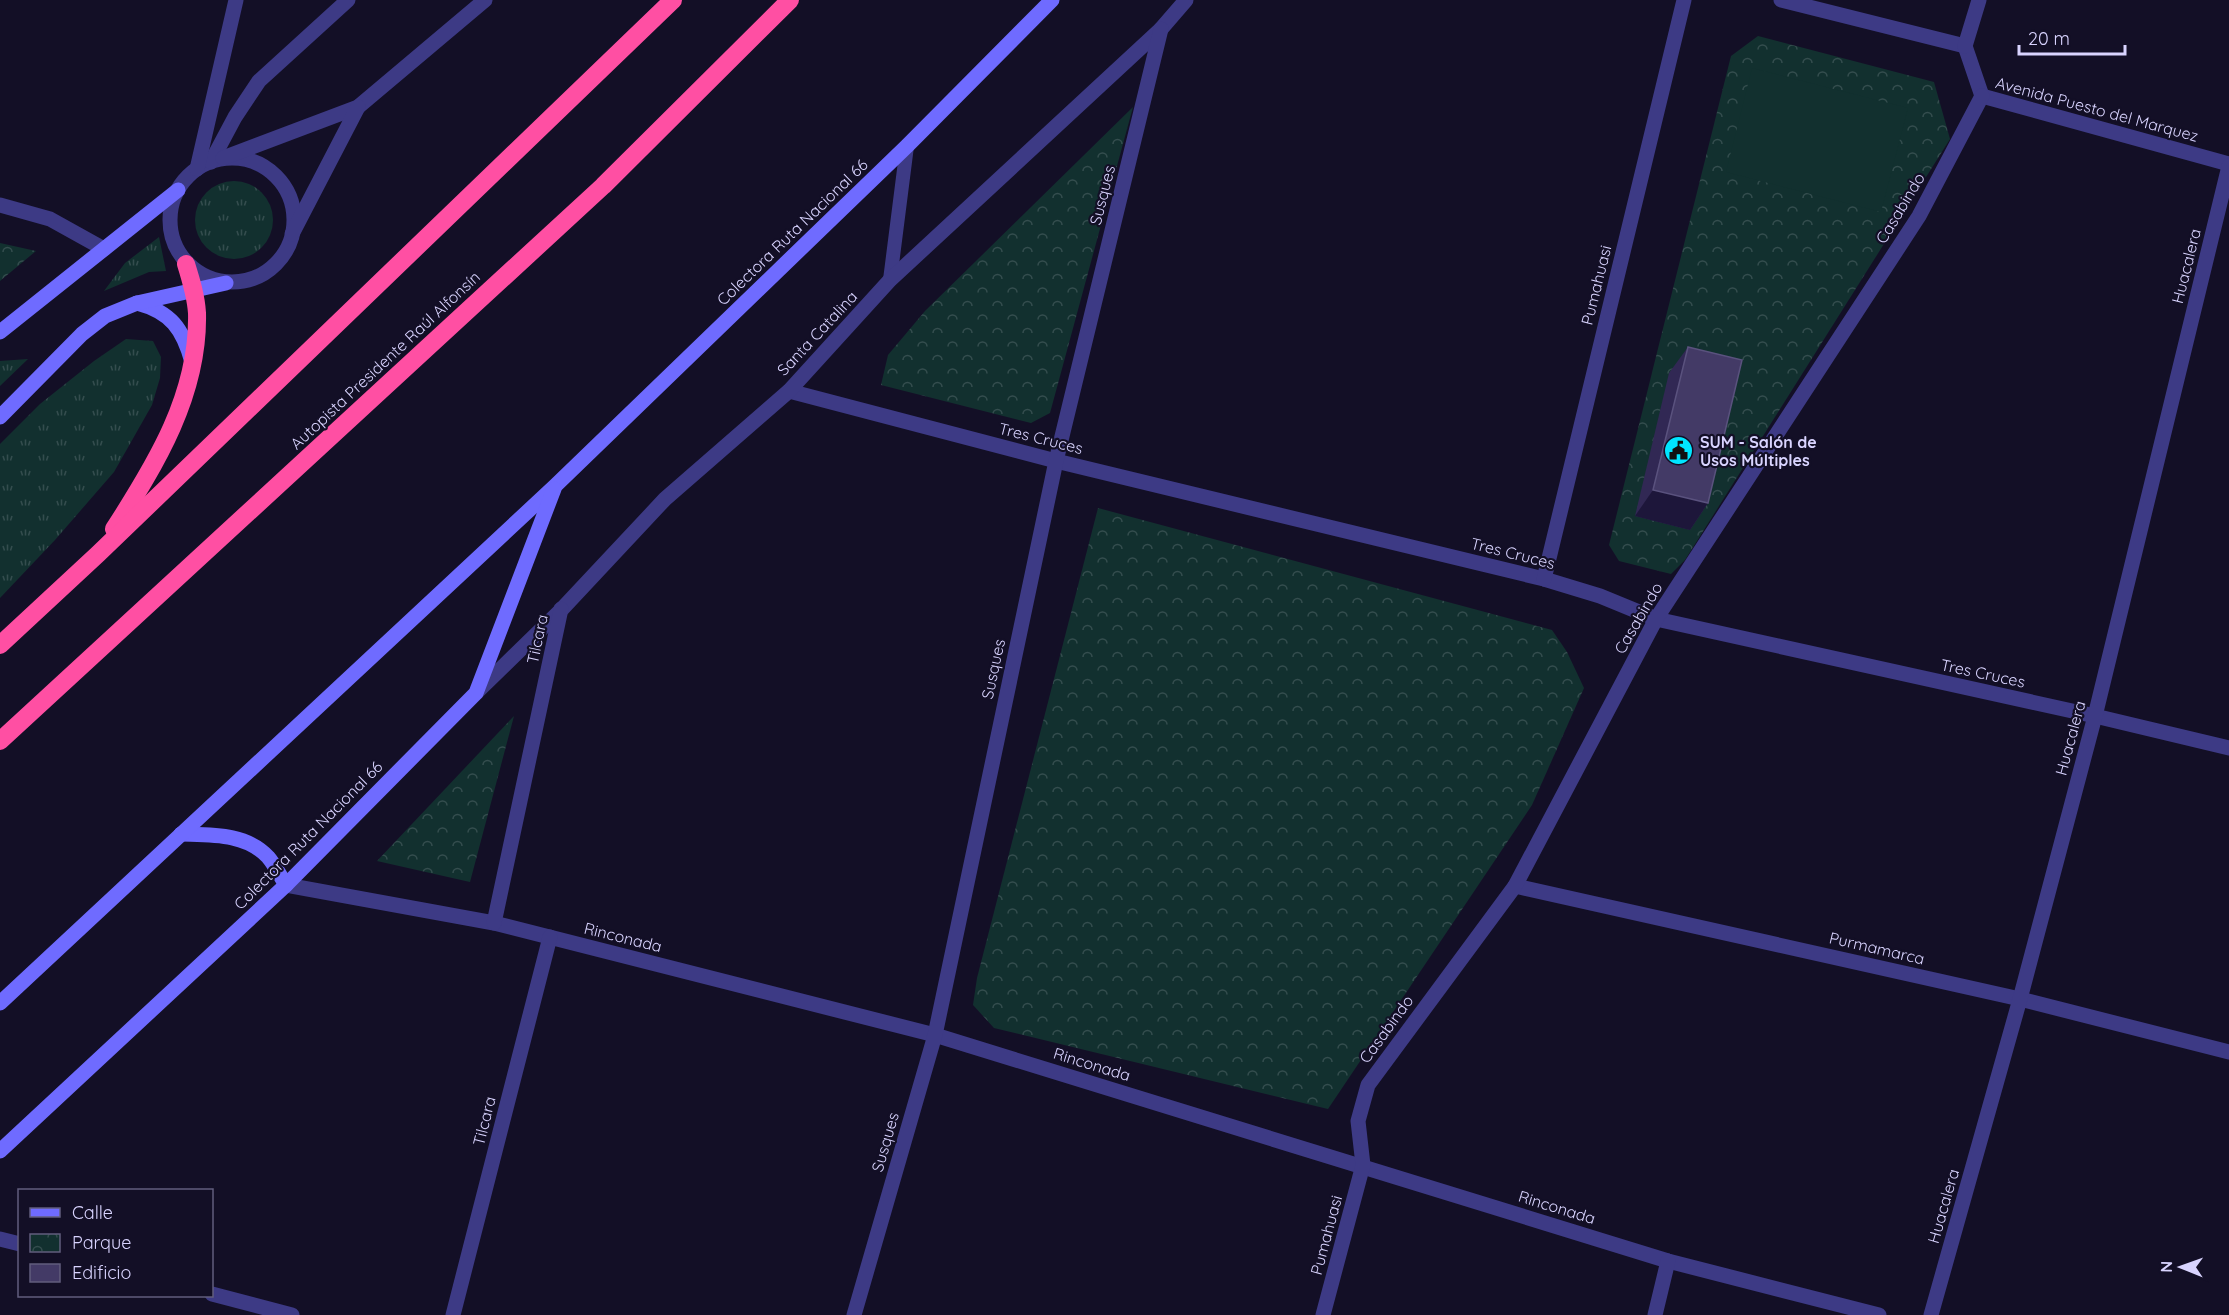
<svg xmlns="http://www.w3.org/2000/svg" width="2229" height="1315" font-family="Quicksand,sans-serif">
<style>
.grass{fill:url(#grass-tufts)}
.park{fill:url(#park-crowns)}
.pitch{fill:#12302f}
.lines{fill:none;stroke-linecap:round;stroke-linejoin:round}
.service{stroke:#3d3a85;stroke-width:14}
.minor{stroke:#3d3a85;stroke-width:15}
.tertiary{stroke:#3d3a85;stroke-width:15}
.secondary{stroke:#6f6bff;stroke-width:15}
.motorway{stroke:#ff4fa3;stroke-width:18}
.wall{fill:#312854}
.shaded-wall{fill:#1d163a}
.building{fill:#433a66;stroke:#5a527e;stroke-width:1.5}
.labels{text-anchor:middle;stroke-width:4.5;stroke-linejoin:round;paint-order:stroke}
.street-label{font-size:16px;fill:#d9d4ff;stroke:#130f26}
.poi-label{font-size:16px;font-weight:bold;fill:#d9d4ff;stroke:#130f26;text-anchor:start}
</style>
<defs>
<pattern id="grass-tufts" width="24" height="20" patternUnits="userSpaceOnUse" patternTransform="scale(1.5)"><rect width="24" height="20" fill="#12302f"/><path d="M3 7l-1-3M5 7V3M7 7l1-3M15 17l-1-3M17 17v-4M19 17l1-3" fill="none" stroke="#344d4e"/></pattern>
<pattern id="park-crowns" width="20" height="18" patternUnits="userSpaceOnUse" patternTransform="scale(1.5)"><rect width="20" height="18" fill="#12302f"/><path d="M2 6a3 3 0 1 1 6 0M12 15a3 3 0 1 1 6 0" fill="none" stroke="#344d4e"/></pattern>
</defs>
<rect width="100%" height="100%" fill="#130f26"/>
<g class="grass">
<circle cx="234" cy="220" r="39"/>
<polygon points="159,237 166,271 149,272 104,291 125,263"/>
<polygon points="126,339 153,341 161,357 160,378 152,405 114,472 55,540 0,598 0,444 40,404 94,361"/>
<polygon points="28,359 0,386 0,361"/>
</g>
<g class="park">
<polygon points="1758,36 1934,82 1950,139 1685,560 1671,574 1619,561 1609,545 1731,56"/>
<polygon points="1133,107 1050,413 1031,423 881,385 888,355 925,311"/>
<polygon points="0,243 36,251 0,281"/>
<polygon points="1098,508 1552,630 1567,652 1584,688 1532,805 1328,1109 994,1028 973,1005 977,978"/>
<polygon points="514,716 470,882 377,861"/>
</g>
<polygon class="pitch" points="1752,68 1908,108 1881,212 1726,172"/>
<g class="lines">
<polyline class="service" points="890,280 907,146"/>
<g class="minor">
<polyline points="1781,0 1965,46"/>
<polyline points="1965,46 1982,96"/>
<polyline points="1965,46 1979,0"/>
<polyline points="1982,96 2229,164"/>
<circle cx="232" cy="220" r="62"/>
<polyline points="211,162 235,117 259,81 348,0"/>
<polyline points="197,169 236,0"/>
<polyline points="0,205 50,219 104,249"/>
<polyline points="789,391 1056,461 1544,579 1600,596 1656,619 2095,716 2229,748"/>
<polyline points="1544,579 1684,0"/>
<polyline points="476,693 562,609 665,499 789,391 890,280 1161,29 1186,0"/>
<polyline points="286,885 494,923 935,1035 1668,1261 1879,1315"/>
<polyline points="1515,886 2020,999 2229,1052"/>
<polyline points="494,923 561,609"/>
<polyline points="453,1315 550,937"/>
<polyline points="854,1315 935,1035 1056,461 1161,29"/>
<polyline points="1323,1315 1363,1165 1358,1121 1368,1085 1515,886 1656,619 1919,216 1982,96"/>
<polyline points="1655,1315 1668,1261"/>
<polyline points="1931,1315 2020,999 2095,716 2229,166"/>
</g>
<g class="tertiary">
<polyline points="223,158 358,107 485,0"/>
<polyline points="292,234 358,107"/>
<polyline points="0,1239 20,1244"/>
<polyline points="212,1294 292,1315"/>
</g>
<g class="secondary">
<path d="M137,303C171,312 183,329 192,362"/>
<polyline points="0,332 178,190"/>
<polyline points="0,417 82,334 105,316 137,303 226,283"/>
<path d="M181,834C211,835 246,833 268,857C275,865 280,876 286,885"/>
<polyline points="0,1003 555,486 907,146 1052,0"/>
<polyline points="0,1151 286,885 476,693 554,489"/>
</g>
<g class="motorway">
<path d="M114,529C156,464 199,394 197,313C196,296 191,280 186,264"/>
<polyline points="0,645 98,554 673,0"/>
<polyline points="0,741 603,186 790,0"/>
</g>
</g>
<polygon class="wall" points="1688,347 1708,503 1690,530 1635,516 1669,373"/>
<polygon class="shaded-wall" points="1653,490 1708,503 1690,530 1635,516"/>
<polygon class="building" points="1688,347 1742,360 1708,503 1653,490"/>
<defs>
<symbol id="civic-disc" viewBox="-11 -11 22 22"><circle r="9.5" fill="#00e5ff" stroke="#130f26"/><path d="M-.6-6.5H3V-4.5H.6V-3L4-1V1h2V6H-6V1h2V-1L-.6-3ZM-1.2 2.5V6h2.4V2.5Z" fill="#111"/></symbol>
</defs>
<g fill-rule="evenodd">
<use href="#civic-disc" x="1662" y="434" width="33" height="33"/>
</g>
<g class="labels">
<g class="street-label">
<text transform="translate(2097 109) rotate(15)" y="6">Avenida Puesto del Marquez</text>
<text transform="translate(1102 195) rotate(-76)" y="6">Susques</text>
<text transform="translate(1900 208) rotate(-59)" y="6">Casabindo</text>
<text transform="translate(792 232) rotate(-44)" y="6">Colectora Ruta Nacional 66</text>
<text transform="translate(2186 266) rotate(-76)" y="6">Huacalera</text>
<text transform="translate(1596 285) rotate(-76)" y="6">Pumahuasi</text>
<text transform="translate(817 333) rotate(-47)" y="6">Santa Catalina</text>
<text transform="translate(385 360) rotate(-43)" y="6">Autopista Presidente Raúl Alfonsín</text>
<text transform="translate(1041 438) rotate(14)" y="6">Tres Cruces</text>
<text transform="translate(1513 553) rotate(14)" y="6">Tres Cruces</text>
<text transform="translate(1638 618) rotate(-60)" y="6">Casabindo</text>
<text transform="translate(537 639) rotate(-78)" y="6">Tilcara</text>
<text transform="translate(993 669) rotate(-78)" y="6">Susques</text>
<text transform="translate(1983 673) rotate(12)" y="6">Tres Cruces</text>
<text transform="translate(2070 738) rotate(-75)" y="6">Huacalera</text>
<text transform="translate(308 835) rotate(-45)" y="6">Colectora Ruta Nacional 66</text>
<text transform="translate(623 937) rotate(14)" y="6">Rinconada</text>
<text transform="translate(1877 948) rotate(13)" y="6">Purmamarca</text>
<text transform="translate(1386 1029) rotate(-54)" y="6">Casabindo</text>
<text transform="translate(1092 1064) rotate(17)" y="6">Rinconada</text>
<text transform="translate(484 1121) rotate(-76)" y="6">Tilcara</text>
<text transform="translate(885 1142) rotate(-74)" y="6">Susques</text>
<text transform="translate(1943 1206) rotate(-74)" y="6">Huacalera</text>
<text transform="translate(1557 1207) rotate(17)" y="6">Rinconada</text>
<text transform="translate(1326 1235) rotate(-75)" y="6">Pumahuasi</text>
</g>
<g class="poi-label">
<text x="1700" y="448">SUM - Salón de<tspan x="1700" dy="18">Usos Múltiples</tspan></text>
</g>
</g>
<rect x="18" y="1189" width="195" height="108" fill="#130f26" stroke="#625e7d" stroke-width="1.5"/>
<rect x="30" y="1208" width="30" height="9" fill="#6f6bff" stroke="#625e7d" stroke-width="1.5"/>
<text x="72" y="1219" font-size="18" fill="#d9d4ff">Calle</text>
<rect x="30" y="1234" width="30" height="18" fill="url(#park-crowns)" stroke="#625e7d" stroke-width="1.5"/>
<text x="72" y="1249" font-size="18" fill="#d9d4ff">Parque</text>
<rect x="30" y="1264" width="30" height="18" fill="#433a66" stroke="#625e7d" stroke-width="1.5"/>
<text x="72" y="1279" font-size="18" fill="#d9d4ff">Edificio</text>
<g transform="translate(2181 1267) rotate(271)" stroke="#130f26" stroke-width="4.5" paint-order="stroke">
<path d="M0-4.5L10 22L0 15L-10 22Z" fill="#d9d4ff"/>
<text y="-9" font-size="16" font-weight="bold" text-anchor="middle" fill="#d9d4ff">N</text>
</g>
<path d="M2019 45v9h106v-9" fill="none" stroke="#d9d4ff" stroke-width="3"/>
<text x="2028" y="45" font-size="18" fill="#d9d4ff" stroke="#130f26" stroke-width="4.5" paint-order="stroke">20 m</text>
</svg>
